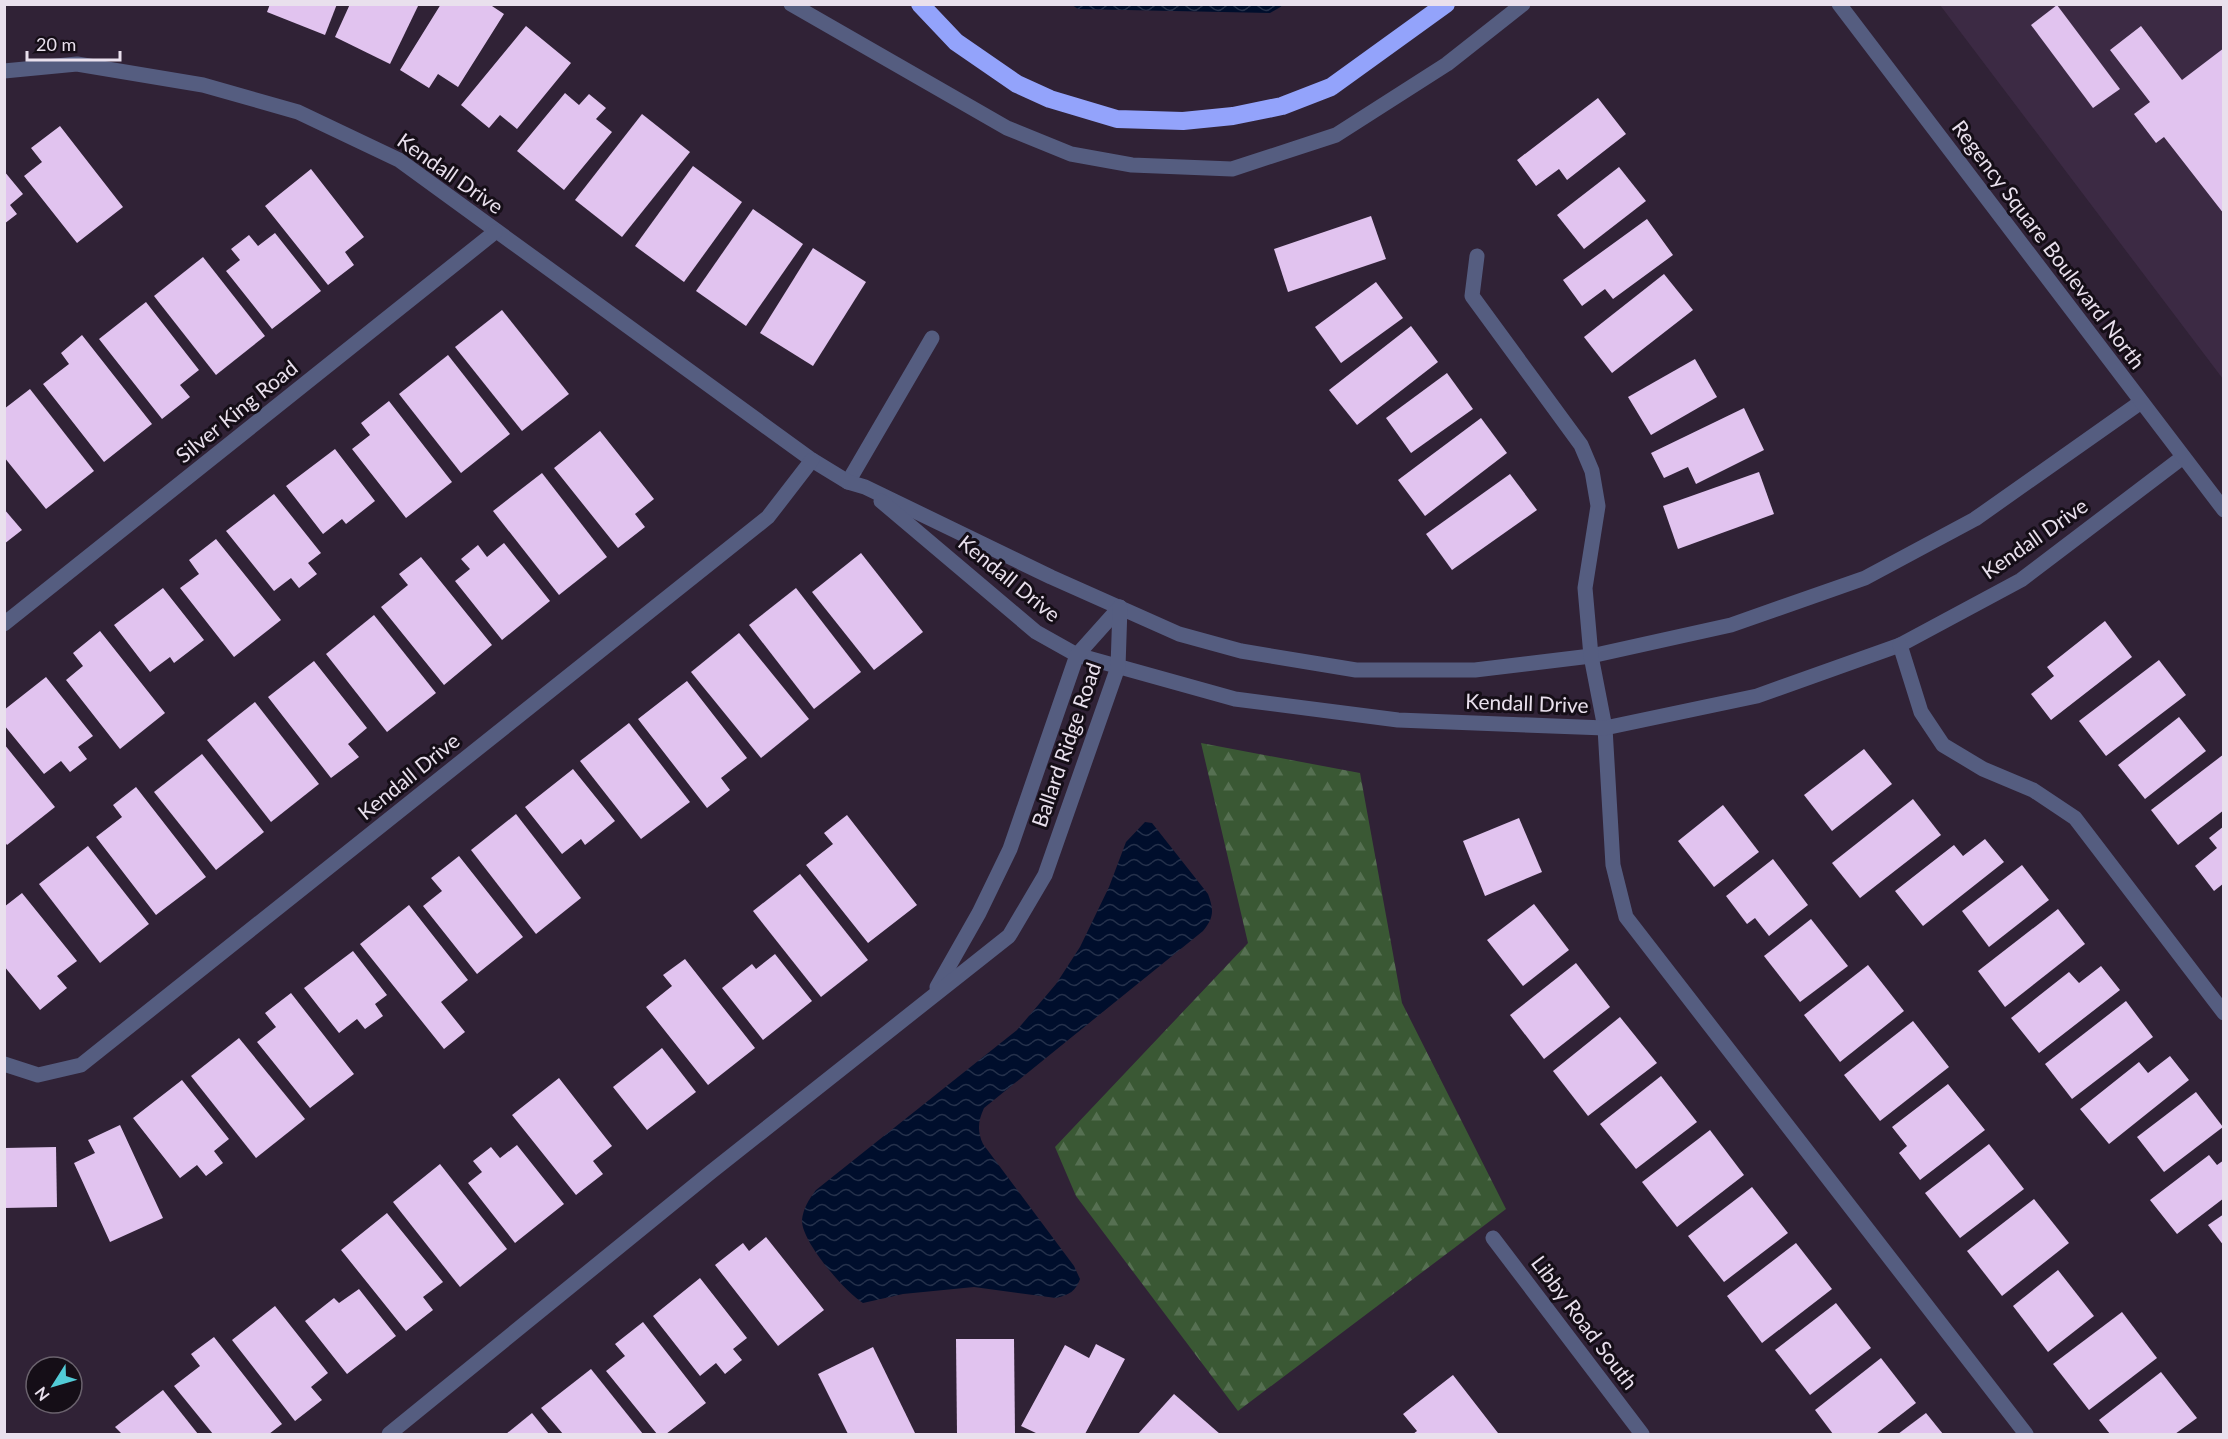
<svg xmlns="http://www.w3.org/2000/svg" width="2228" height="1439" font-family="Lato,sans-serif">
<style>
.built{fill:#3c2a44}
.forest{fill:url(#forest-firs)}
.water{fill:url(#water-waves)}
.building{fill:#e1c3ef}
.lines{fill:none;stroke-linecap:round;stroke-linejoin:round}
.service{stroke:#555d80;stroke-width:15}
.minor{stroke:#555d80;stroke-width:15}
.tertiary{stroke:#555d80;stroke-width:15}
.motorway{stroke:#93a3fb;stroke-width:18}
.labels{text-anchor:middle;stroke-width:6;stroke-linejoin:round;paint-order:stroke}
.street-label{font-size:21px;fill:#e9e0ed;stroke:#150e17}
</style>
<defs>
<pattern id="forest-firs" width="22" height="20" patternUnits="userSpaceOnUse" patternTransform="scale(1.5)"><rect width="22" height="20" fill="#3a5834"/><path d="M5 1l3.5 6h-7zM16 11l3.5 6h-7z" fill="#567052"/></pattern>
<pattern id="water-waves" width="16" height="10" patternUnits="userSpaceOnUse" patternTransform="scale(1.5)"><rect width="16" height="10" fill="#000e2c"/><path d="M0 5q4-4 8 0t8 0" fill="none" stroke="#25314b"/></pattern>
</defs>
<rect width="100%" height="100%" fill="#302236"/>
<polygon class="built" points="1940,5 2223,5 2223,379"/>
<polygon class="forest" points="1201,743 1360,773 1402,1003 1506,1209 1238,1411 1076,1196 1055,1147 1248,943"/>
<g class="water">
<polygon points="1072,5 1284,5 1270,13 1078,9"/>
<path d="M1145,822L1152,823L1208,894C1214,910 1214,918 1203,931L984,1108C978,1121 977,1131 983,1144L1074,1266L1080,1279C1076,1291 1069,1295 1056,1298L974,1287L903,1294L863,1303C845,1292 801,1241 802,1220C803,1209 809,1199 816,1190L1017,1030L1056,984L1080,947L1109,887L1126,842Z"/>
</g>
<g class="building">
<polygon points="270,4 337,4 325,35 267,12"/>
<polygon points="350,4 419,4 390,64 335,37"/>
<polygon points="441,4 489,4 504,14 458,87 438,74 429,88 400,70"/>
<polygon points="2057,5 2120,89 2093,108 2031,25"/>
<polygon points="526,26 571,63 517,129 500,115 489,128 461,105"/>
<polygon points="2141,26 2182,80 2224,48 2224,214 2164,137 2156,143 2134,114 2150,102 2110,50"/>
<polygon points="565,93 579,105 589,94 606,108 596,119 612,132 564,190 517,151"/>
<polygon points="1598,98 1626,134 1567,180 1559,169 1536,186 1517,160"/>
<polygon points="642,114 690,152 622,237 575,200"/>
<polygon points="60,126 123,207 77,243 24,176 42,162 31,148"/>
<polygon points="693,166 742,202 684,282 635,246"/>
<polygon points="1619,167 1646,201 1584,249 1557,215"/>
<polygon points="311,169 364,237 345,252 354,265 328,285 265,206"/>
<polygon points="4,171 23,194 10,205 17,214 4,224"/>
<polygon points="753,209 803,244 746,326 696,291"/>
<polygon points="1371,216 1386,259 1288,292 1274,249"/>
<polygon points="1647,219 1673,255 1613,299 1605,289 1582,306 1563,280"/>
<polygon points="275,233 321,291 272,329 226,271 240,260 231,249 249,235 258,246"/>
<polygon points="813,248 866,282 813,366 760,333"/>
<polygon points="203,257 265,336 216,375 154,296"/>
<polygon points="1664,274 1693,310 1612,373 1584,337"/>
<polygon points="1376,282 1403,318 1341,363 1315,327"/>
<polygon points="146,302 199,370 180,385 190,397 162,419 99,339"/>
<polygon points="502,310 569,394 522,431 455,347"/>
<polygon points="1411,326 1438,362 1357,425 1329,390"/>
<polygon points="82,335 152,424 104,462 43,384 69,364 61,353"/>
<polygon points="448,355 510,434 461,473 399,394"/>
<polygon points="1695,359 1717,397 1651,435 1628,397"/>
<polygon points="1447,373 1473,409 1411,453 1386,418"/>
<polygon points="30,389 94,471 46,509 4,457 4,409"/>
<polygon points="389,401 452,482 406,518 352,449 370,435 361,423"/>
<polygon points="1744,408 1764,450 1696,484 1688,467 1664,478 1651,453"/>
<polygon points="1481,418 1507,453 1425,516 1398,480"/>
<polygon points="600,431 654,499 635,514 645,527 618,548 554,468"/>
<polygon points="335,449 375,501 346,524 342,519 323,534 286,486"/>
<polygon points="1759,472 1774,514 1678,549 1663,506"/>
<polygon points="542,473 607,557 559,595 493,511"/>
<polygon points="1510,474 1537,510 1452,570 1426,534"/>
<polygon points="274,494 321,553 308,563 317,574 299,588 291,578 274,591 226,531"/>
<polygon points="4,509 22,530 4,544"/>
<polygon points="216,539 281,620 234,657 180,588 199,574 189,560"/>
<polygon points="504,543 550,601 502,640 455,581 470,569 461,559 478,545 487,557"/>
<polygon points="861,553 923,632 874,670 812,592"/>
<polygon points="421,557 492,645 444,685 381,607 408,585 399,574"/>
<polygon points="163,588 204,640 174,663 170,657 150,672 114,625"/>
<polygon points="796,588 861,672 814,709 749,625"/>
<polygon points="374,615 436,693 387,732 326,654"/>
<polygon points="2105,621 2132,657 2051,720 2031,694 2054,676 2047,667"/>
<polygon points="100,631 165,713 120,749 66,680 83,666 73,653"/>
<polygon points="739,633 809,719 761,758 691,672"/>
<polygon points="2159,660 2186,695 2106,756 2079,721"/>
<polygon points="314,661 367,728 348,744 359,757 331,778 268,697"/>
<polygon points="46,677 93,736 78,747 87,759 70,772 61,761 44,774 4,725 4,710"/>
<polygon points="687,681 747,758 721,778 730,790 707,808 638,719"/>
<polygon points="255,702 319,784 271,822 207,740"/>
<polygon points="2179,717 2206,751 2145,799 2118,765"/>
<polygon points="629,723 690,802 641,839 580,761"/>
<polygon points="4,744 55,807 7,845 4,841"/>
<polygon points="1864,749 1892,784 1832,831 1804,795"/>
<polygon points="202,754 264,832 216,870 154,792"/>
<polygon points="2224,754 2224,810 2178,845 2151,810"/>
<polygon points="573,769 615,821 585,845 581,839 562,854 525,807"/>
<polygon points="136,787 206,877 156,915 96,837 122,817 113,805"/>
<polygon points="1913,799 1941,835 1860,898 1832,863"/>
<polygon points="1723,805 1759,852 1714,887 1678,841"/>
<polygon points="516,814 581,898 536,934 471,850"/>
<polygon points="847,815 917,905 868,943 806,865 833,844 824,833"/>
<polygon points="1519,818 1542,872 1485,896 1463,841"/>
<polygon points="2224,826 2224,883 2214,891 2195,866 2217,848 2209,838"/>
<polygon points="1985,839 2004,862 1923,926 1895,891 1954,845 1963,856"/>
<polygon points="88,846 149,924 100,963 39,884"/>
<polygon points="459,856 523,937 477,974 423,906 442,891 431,878"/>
<polygon points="1773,859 1808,905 1769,936 1755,918 1747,924 1726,896"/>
<polygon points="2022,865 2049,900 1989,947 1962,911"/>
<polygon points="800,874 868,960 821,997 753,911"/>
<polygon points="22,893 77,961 57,976 67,988 40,1010 4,966 4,907"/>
<polygon points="1534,904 1569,950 1523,986 1487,940"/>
<polygon points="409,905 468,980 441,1002 465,1032 444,1049 360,944"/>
<polygon points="2058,909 2085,944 2005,1007 1978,971"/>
<polygon points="1811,919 1848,966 1800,1002 1764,956"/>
<polygon points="353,951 387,995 375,1004 383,1016 365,1029 357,1019 339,1033 304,988"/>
<polygon points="775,954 812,1001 763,1040 722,988 752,964 756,969"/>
<polygon points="685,959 755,1048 708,1085 646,1007 672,986 663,975"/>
<polygon points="1576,963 1610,1007 1544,1059 1510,1015"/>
<polygon points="1868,965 1904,1011 1840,1062 1804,1015"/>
<polygon points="2101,966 2120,990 2039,1053 2011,1018 2069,972 2079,983"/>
<polygon points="291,993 354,1074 310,1108 257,1042 276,1027 265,1013"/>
<polygon points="2126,1001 2153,1037 2072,1099 2045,1064"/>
<polygon points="1620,1017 1657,1063 1588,1116 1553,1071"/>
<polygon points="1913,1021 1949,1067 1880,1121 1844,1075"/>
<polygon points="239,1038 305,1119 256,1158 191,1076"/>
<polygon points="662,1048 696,1092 647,1130 613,1087"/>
<polygon points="2170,1056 2189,1080 2109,1144 2080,1109 2139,1062 2148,1073"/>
<polygon points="1661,1076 1697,1122 1636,1169 1600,1124"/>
<polygon points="559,1078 612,1146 593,1161 603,1174 576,1195 512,1115"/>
<polygon points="182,1080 229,1139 214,1151 223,1163 206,1176 197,1165 180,1178 133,1118"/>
<polygon points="1948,1084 1985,1130 1920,1180 1899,1153 1907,1146 1892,1127"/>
<polygon points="2196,1092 2223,1127 2164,1172 2137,1137"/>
<polygon points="120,1125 163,1218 110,1242 74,1163 95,1153 88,1140"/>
<polygon points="1710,1130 1744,1175 1677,1227 1642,1182"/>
<polygon points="1989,1144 2024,1189 1960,1238 1925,1193"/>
<polygon points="517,1145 564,1204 515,1243 468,1183 482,1172 473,1161 491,1147 500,1158"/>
<polygon points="56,1147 57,1207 4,1208 4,1148"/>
<polygon points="2209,1155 2217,1165 2224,1160 2224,1198 2177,1234 2150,1200"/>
<polygon points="440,1164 507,1249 460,1287 393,1202"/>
<polygon points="1752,1187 1788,1233 1724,1282 1688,1236"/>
<polygon points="2034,1199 2069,1243 2002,1296 1967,1251"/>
<polygon points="387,1213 443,1282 423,1297 433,1310 406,1331 341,1250"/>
<polygon points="2224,1214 2224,1246 2208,1225"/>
<polygon points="766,1237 824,1310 778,1346 715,1265 743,1243 749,1251"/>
<polygon points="1796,1243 1832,1289 1762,1343 1727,1296"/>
<polygon points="2058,1270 2094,1316 2048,1352 2013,1306"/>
<polygon points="700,1278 747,1338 733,1349 742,1360 725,1374 716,1363 700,1376 653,1316"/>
<polygon points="359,1289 396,1336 347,1374 305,1321 334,1298 339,1303"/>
<polygon points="1836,1303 1871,1348 1810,1395 1775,1350"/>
<polygon points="275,1306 328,1373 311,1387 322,1400 295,1421 232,1340"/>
<polygon points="2122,1312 2157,1358 2089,1410 2053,1364"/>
<polygon points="643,1322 706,1403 666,1434 657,1434 606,1371 625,1356 615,1344"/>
<polygon points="214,1337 282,1424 269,1434 213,1434 174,1386 200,1366 191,1354"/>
<polygon points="956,1339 1014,1339 1015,1434 957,1434"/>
<polygon points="1096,1344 1125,1359 1085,1434 1038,1434 1021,1426 1065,1345 1089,1358"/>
<polygon points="873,1347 915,1433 911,1434 848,1434 818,1374"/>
<polygon points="1881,1358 1916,1403 1876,1434 1833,1434 1815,1410"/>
<polygon points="591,1369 643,1434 563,1434 541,1408"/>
<polygon points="2161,1372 2197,1418 2175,1434 2110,1434 2099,1420"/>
<polygon points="1453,1375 1498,1433 1496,1434 1413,1434 1417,1431 1403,1414"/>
<polygon points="163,1390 198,1434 122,1434 115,1427"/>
<polygon points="1174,1394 1220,1434 1138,1434"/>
<polygon points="532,1413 549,1434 506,1434"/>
<polygon points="1926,1413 1943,1434 1898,1434"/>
</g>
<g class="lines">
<polyline class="service" points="848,482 932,338"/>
<g class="minor">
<polyline points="4,71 77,64 203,85 298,112 399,160 812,460 848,482 865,487 1051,577 1179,634 1241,651 1356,670 1475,670 1591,656 1731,625 1865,578 1975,519 2141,402"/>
<polyline points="1477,256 1472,296 1581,445 1592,471 1598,506 1585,588 1591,656 1605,728 1613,865 1626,917 2026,1434"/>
<polyline points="881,501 1036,632 1077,655 1235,699 1398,720 1605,728 1757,696 1900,645 2021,580 2183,457"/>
<polyline points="4,624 495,232"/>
<polyline points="1900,645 1921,712 1943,745 1983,769 2033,790 2075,818 2224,1013"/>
<polyline points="937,987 979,913 1010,849 1077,655 1120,607"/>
<polyline points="4,1064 38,1075 81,1065 768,517 812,460"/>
<polyline points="1493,1238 1642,1434"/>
<polyline points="389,1434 711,1172 1009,936 1045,875 1118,667 1120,607"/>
</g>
<g class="tertiary">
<polyline points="791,4 1007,128 1071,154 1132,165 1232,169 1336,135 1447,64 1523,4"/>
<polyline points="1839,4 2224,510"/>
</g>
<polyline class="motorway" points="920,4 956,42 1017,84 1050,99 1117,119 1183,121 1233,116 1282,106 1331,87 1446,4"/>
</g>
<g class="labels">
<g class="street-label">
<text transform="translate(450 174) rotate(35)" y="7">Kendall Drive</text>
<text transform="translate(2048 245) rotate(53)" y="7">Regency Square Boulevard North</text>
<text transform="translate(237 412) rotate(-39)" y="7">Silver King Road</text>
<text transform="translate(2035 539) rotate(-35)" y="7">Kendall Drive</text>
<text transform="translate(1009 579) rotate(39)" y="7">Kendall Drive</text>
<text transform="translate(1527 704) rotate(2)" y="7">Kendall Drive</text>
<text transform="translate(1067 745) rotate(-71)" y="7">Ballard Ridge Road</text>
<text transform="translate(409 777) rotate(-39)" y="7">Kendall Drive</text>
<text transform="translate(1584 1323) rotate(53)" y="7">Libby Road South</text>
</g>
</g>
<rect width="2228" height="1439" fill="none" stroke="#e9e0ed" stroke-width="12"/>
<g transform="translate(54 1385) rotate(233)"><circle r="28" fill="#150e17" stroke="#6a626d" stroke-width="1.5"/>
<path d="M0-4.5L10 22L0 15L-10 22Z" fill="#52cbd7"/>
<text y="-9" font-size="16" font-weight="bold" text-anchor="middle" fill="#e9e0ed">N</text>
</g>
<path d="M27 51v9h93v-9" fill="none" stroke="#e9e0ed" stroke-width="3"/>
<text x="36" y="51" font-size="18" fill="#e9e0ed" stroke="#150e17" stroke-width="4.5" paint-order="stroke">20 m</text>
</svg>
